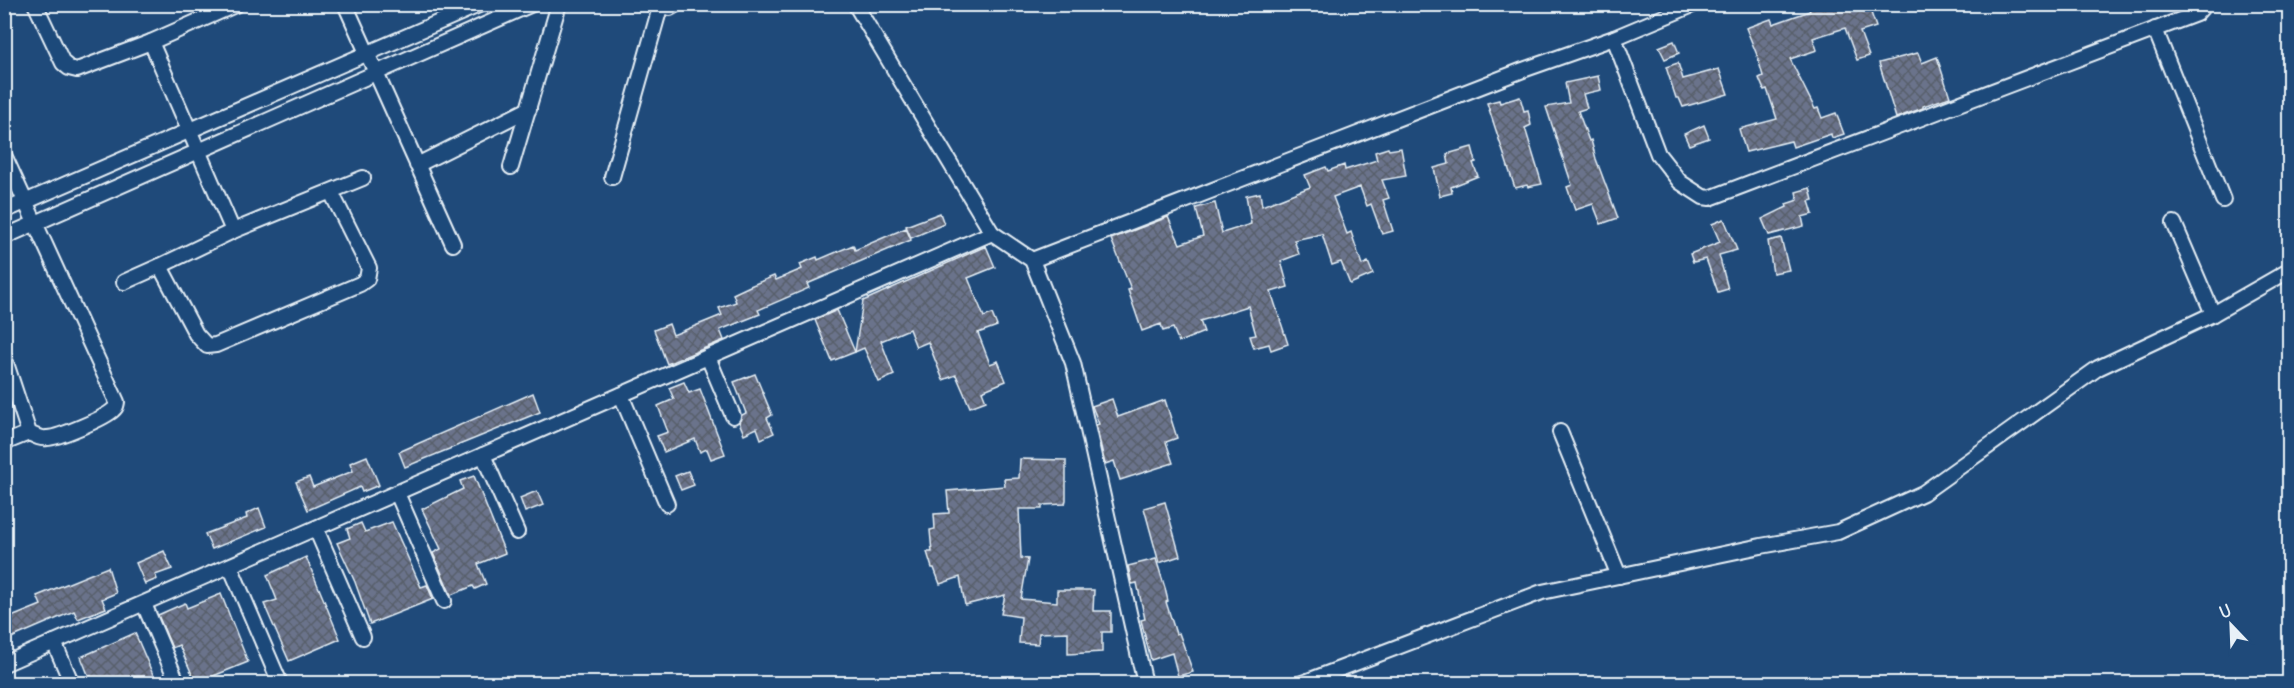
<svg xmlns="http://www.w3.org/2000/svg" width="2294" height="688" font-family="Delius,sans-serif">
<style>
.building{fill:url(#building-cross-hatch);stroke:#e8f1f8;stroke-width:1.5}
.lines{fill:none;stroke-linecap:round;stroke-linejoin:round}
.minor-casing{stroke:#e8f1f8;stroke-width:18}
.minor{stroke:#1f4a7a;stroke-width:14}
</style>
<defs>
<pattern id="building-cross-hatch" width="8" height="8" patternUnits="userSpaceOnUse" patternTransform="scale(1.5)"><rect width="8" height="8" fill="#6a738b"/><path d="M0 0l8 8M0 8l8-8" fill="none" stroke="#585e6a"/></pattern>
</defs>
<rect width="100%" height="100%" fill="#1f4a7a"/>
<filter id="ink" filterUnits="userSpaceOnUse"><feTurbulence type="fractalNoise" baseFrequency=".0167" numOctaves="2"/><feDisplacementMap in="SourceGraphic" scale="12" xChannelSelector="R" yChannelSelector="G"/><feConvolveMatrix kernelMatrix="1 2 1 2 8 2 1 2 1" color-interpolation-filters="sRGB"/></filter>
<g filter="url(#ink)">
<g class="building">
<polygon points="1807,4 1868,4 1876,27 1860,32 1869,56 1857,60 1845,28 1813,38 1817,50 1790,59 1815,109 1818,108 1822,118 1836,113 1844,134 1832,138 1831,134 1793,147 1791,141 1746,152 1739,129 1777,119 1767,89 1764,90 1759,78 1763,76 1757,55 1746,28 1771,19 1773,24 1810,11"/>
<polygon points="1674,41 1679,53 1665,59 1659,47"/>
<polygon points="1918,53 1922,63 1937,57 1950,97 1923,106 1923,108 1896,118 1879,63"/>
<polygon points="1678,63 1683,79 1719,69 1728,94 1683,107 1679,98 1676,98 1666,67"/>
<polygon points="1598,76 1601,90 1583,94 1587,108 1578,111 1589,141 1591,140 1596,159 1618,218 1601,224 1593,204 1575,210 1567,187 1572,185 1546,107 1569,103 1565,83"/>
<polygon points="1520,97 1524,111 1528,110 1531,125 1525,128 1542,184 1528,187 1527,185 1515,188 1487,103 1499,100 1500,103"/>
<polygon points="1704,125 1709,138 1689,145 1684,134"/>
<polygon points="1472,147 1476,162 1473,163 1478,176 1451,187 1452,193 1440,196 1434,168 1449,164 1447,154"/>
<polygon points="1388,148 1389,150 1401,148 1406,176 1382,180 1389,198 1383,200 1393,231 1382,234 1371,204 1367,206 1360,187 1333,197 1347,234 1351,232 1362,265 1368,262 1373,274 1350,284 1341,262 1332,265 1322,234 1294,240 1299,254 1281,261 1288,287 1271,292 1288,344 1271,350 1269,344 1254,348 1250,336 1256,335 1248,306 1200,321 1204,332 1179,342 1173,328 1163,331 1161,324 1142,331 1128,290 1131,289 1111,239 1168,217 1180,244 1203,236 1196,208 1215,203 1222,233 1251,224 1246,196 1260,193 1262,206 1310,187 1305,175 1326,167 1328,171 1344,165 1345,170 1377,160 1375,152"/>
<polygon points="1810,188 1813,200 1809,201 1813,214 1802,217 1804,226 1769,235 1762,219 1787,207 1786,204 1798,200 1796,192"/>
<polygon points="940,213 944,224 911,238 906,226"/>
<polygon points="1724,219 1737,250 1719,255 1728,289 1718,292 1706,259 1693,262 1690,254 1720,242 1712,224"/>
<polygon points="906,228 911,240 807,284 809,288 758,310 760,314 720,330 724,340 667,364 654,330 669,324 673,335 722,315 719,308 736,302 733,294 750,286 774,276 776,280 802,269 800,264 817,257 818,260 853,245 855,250"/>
<polygon points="1781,238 1789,270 1773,273 1768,241"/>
<polygon points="986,246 995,267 968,278 984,317 992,314 997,326 978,333 990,364 998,361 1006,381 982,391 986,401 970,407 956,375 943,380 928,342 916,347 909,329 881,341 894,375 879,382 864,348 855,352 863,301"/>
<polygon points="837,310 855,352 832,361 815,320"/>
<polygon points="755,374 772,415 767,418 774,433 761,439 757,428 744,434 739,422 742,415 746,413 734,382"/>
<polygon points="684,382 689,393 700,389 725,454 711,459 707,449 700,452 695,439 664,452 657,436 668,432 658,406 674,399 669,388"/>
<polygon points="533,393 540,412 405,467 399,452"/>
<polygon points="1112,399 1118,417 1165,400 1177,438 1166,442 1173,463 1120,480 1114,461 1105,464 1096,425 1099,424 1092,406"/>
<polygon points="367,456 379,485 362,492 360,487 308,510 296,482 309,477 313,487 353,471 350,463"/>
<polygon points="1020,459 1066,460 1066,500 1065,504 1042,505 1042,509 1019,509 1021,558 1028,559 1021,599 1057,602 1057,590 1094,590 1093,611 1111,611 1111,632 1102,632 1102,652 1068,654 1068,632 1039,633 1038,644 1019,643 1021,617 1001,614 1005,595 965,605 960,577 940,584 934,568 932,568 927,552 932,552 930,530 935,529 934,514 949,513 947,491 1005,486 1004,479 1019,478"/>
<polygon points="688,471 694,485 681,490 675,476"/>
<polygon points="474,476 505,553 478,564 486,584 475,589 473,586 451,595 433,553 441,549 422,509 463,489 460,481"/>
<polygon points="537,491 543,505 525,512 520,498"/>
<polygon points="1165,502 1180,556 1159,563 1144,508"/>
<polygon points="259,508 266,527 212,549 205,534 247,518 246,514"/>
<polygon points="392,522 421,587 427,585 433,599 370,624 355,582 337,543 350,538 347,529 361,523 365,532"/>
<polygon points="164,551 172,569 155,575 157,579 145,584 136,563"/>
<polygon points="306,557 340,639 289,661 264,604 277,600 267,575"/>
<polygon points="1156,559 1165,588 1168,601 1166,602 1176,634 1179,633 1193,672 1178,676 1172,653 1151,660 1141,620 1145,619 1137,583 1132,584 1128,566"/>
<polygon points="108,567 116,593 102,599 106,608 78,619 74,611 4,641 4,620 41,605 37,596"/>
<polygon points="221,594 248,662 196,683 179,645 172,648 158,615 185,603 187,608"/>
<polygon points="135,633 157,684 94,684 91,676 89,677 81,657"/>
</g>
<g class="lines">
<defs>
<g id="minor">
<polyline points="35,4 63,63 69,68 77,70 151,42 237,4"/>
<polyline points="345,4 453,244"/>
<polyline points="651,4 670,8 677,4"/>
<polyline points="855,4 992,233 1032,260 1073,363 1145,684"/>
<polyline points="2155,29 2223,200"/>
<polyline points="1614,38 1658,154 1680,182 1703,197 1710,198 2196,14 2205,4"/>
<polyline points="151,42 233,231 363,178"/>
<path d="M4,155L117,402C116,406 117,407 113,410C105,418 58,438 47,438C40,439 35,436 29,433L4,357"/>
<polyline points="417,165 529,109"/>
<polyline points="511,167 559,4"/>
<polyline points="612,177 661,4"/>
<polyline points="4,211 481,4"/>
<polyline points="2174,223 2213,314"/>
<polyline points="4,237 532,4"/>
<polyline points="1032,260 1523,70 1614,38 1695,4"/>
<polyline points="160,266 233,231"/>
<polyline points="124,282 160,266 196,334 207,346 216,345 360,284 367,279 369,268 331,192"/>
<polyline points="708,357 733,416"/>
<polyline points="621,395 667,504"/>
<polyline points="1560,432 1619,576"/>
<polyline points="4,443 29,433"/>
<polyline points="483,455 517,532"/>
<polyline points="397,493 444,601"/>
<polyline points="316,529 363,637"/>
<polyline points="230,566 280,683"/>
<polyline points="144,604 178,684"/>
<polyline points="54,642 72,684"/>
<polyline points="4,664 992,233"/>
<polyline points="1300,684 1542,592 1761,546 1838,532 1923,493 2098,368 2213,314 2290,270"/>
</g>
</defs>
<use href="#minor" class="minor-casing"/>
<use href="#minor" class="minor"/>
</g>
</g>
<rect width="2294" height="688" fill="none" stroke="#1f4a7a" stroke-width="24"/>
<rect x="12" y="12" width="2270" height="664" fill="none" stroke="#e8f1f8" stroke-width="2" filter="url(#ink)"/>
<g transform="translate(2231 625) rotate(337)" stroke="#1f4a7a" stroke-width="4.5" paint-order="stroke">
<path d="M0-4.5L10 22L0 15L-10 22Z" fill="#e8f1f8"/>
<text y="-9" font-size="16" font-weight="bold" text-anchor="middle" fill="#e8f1f8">U</text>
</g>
</svg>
